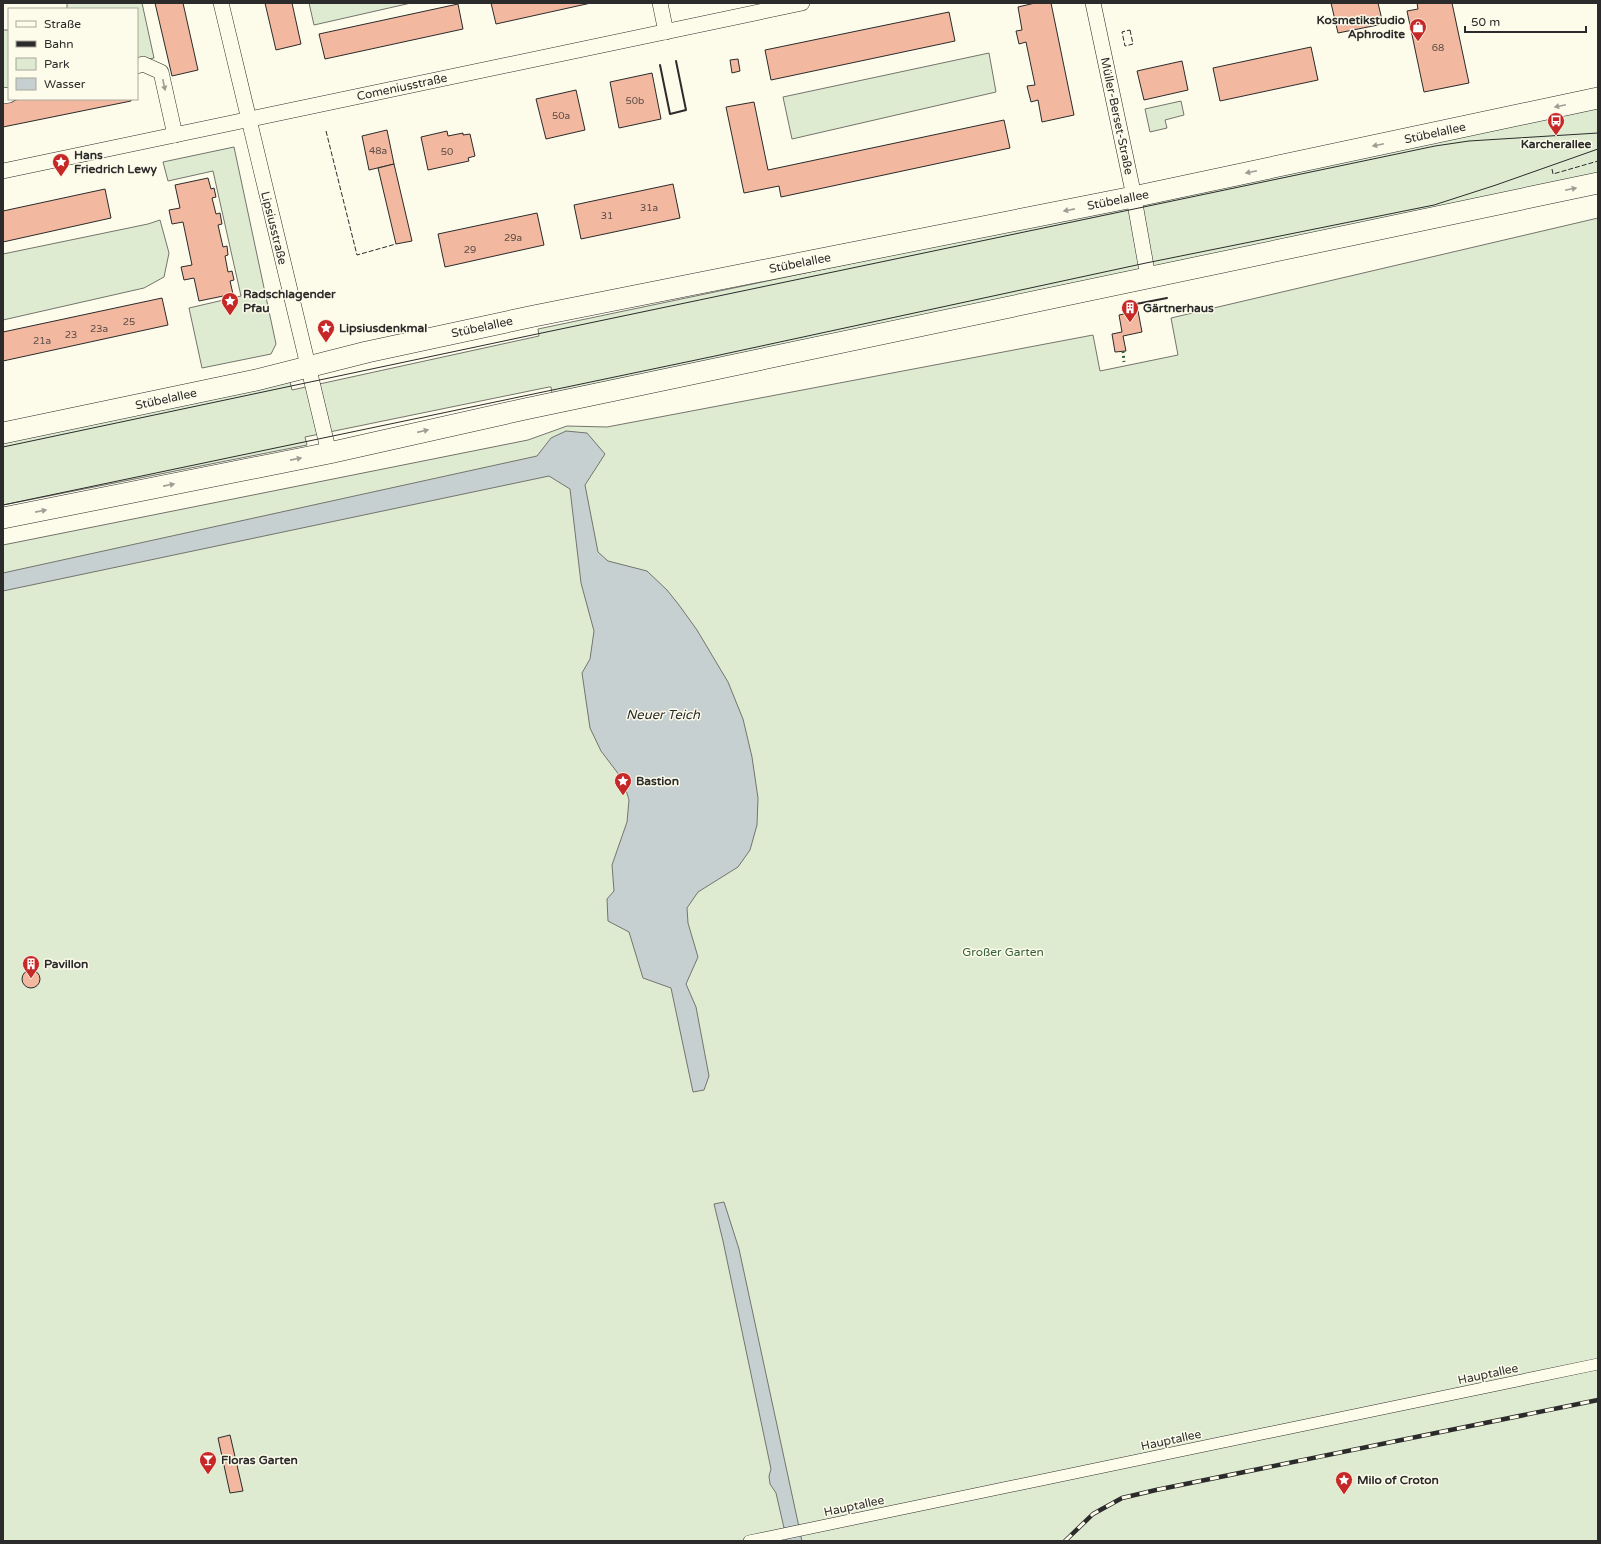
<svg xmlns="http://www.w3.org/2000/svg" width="1601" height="1544" font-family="'Varela Round',sans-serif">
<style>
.green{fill:#deebd1;stroke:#74746e}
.water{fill:#c7d0d0;stroke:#74746e}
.building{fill:#f2b8a0;stroke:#2b2b2b}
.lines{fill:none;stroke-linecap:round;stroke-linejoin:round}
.pedestrian-casing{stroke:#2b2b2b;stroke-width:12}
.minor-casing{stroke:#2b2b2b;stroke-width:16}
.secondary-casing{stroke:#2b2b2b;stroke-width:22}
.pedestrian{stroke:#fdfbea;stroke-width:11}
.minor{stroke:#fdfbea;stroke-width:15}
.secondary{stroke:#fdfbea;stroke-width:21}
.tram{stroke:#2b2b2b;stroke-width:1}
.rail-casing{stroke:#2b2b2b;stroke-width:4.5}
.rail{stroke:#fdfbea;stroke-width:3;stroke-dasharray:9;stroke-linecap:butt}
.hedge{stroke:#34623c;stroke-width:3;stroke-dasharray:2 3;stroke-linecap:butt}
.fence{stroke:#2b2b2b;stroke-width:1;stroke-dasharray:5 2;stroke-linecap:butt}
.wall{stroke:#2b2b2b;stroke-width:2}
.oneway{fill:#9e9d94}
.labels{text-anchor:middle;stroke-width:3;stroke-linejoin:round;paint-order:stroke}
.number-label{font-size:10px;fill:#5d4e48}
.poi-label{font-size:12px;font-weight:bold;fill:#2b2b2b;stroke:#fdfbea;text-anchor:start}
.street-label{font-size:12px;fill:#2b2b2b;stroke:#fdfbea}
.park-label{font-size:12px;fill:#34623c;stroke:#fdfbea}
.water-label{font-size:13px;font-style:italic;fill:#2b2b2b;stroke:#fdfbea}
</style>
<rect width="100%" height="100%" fill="#fdfbea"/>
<g class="green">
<polygon points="67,3 142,3 154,58 137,62 137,9 67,9"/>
<polygon points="309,3 411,3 314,25"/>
<polygon points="3,30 9,30 9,88 3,90"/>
<polygon points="989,53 996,92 792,139 783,97"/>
<polygon points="1181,101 1184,115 1165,120 1167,128 1150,132 1145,109"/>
<polygon points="1598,107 1598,175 552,393 551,387 549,387 305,437 307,445 3,505 3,441 290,382 292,390 539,336 538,329"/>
<polygon points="234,147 276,344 271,354 202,368 189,308 241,296 213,171 168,181 163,162"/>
<polygon points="1598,218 1598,1541 3,1541 3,545 528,440 567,426 607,427 1093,335 1100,371 1178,355 1171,318"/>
<polygon points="160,220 169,253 164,277 144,288 3,320 3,254 148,224"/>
</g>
<g class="water">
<polygon points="566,431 587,433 605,454 585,485 598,552 608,561 647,571 667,590 679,605 697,630 728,682 743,719 752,757 758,798 757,825 750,850 738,867 698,892 687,908 688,923 698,957 686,984 696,1007 709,1076 704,1090 693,1092 671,988 643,978 629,932 608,921 607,899 614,891 612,865 627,822 629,800 623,780 601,751 590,728 582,673 590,659 594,631 581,583 570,489 549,476 3,591 3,573 537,456 551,438"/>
<polygon points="724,1202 739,1249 802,1541 787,1541 776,1493 770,1484 769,1476 771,1469 723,1241 714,1204"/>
</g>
<g class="building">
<polygon points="155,3 183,3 198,70 172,76"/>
<polygon points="265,3 292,3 301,44 276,50"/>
<polygon points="491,3 591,3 496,24"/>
<polygon points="1035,3 1051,3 1074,115 1042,122 1038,100 1031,102 1027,86 1035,85 1026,42 1019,44 1016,31 1022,30 1018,7"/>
<polygon points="1331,3 1378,3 1383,24 1338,33"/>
<polygon points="1417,3 1452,3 1469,83 1424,92 1407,11 1418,9"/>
<polygon points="458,4 463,29 325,59 319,34"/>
<polygon points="949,12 955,41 771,80 765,50"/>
<polygon points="1311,47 1318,80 1220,101 1213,68"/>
<polygon points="738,59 740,71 732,73 730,60"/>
<polygon points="1182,61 1188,90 1144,100 1137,71"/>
<polygon points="652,73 661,119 619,128 610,82"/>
<polygon points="576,90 585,130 546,139 536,99"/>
<polygon points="20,99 131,99 131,101 3,127 3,103"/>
<polygon points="754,102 768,170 1004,120 1010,148 781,197 779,186 744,193 726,107"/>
<polygon points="387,130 394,164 369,170 362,136"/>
<polygon points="447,131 448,136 463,133 463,135 470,134 475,156 468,158 469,161 428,170 421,137"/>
<polygon points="394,164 412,241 396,244 378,168"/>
<polygon points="208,178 211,189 214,188 216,197 212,198 216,214 220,213 222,224 218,225 223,247 227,246 228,255 225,256 228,272 232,271 234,280 230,281 233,294 199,301 194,278 184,280 181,267 192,265 183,222 172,224 169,210 180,208 175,185"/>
<polygon points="673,184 680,218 581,239 574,205"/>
<polygon points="105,189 111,218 3,242 3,211"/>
<polygon points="537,213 544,245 445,267 438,234"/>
<polygon points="162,298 168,325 3,361 3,332"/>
<polygon points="1138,311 1142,332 1123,336 1126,351 1115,352 1112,334 1122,332 1119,315"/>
<circle cx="31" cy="979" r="9"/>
<polygon points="230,1435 243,1491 230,1493 218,1438"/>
</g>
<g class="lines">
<defs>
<polyline id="pedestrian" points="749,1541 1598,1364"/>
<g id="minor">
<polyline points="221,3 329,453"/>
<polyline points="660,3 666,32"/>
<polyline points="1093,3 1132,187 1148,277"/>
<polyline points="137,66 143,64 161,72 175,135"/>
<polyline points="3,96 9,95"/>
<polyline points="3,171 802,3"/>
</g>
<g id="secondary">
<polyline points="3,433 256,380 367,352 534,316 1133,197 1598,98"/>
<polyline points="3,518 329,453 525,409 1598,183"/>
</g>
</defs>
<use href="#pedestrian" class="pedestrian-casing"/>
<use href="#minor" class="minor-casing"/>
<use href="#secondary" class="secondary-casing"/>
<use href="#pedestrian" class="pedestrian"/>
<use href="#minor" class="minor"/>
<use href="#secondary" class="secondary"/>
<g class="tram">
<polyline points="3,447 537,334 1435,146 1469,141 1598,133"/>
<polyline points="3,505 715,356 1146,263 1434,205 1496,185 1598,149"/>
</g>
<defs>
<polyline id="rail" points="1065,1541 1093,1514 1122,1498 1156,1490 1598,1400"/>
</defs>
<use href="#rail" class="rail-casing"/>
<use href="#rail" class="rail"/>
<polyline class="hedge" points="1123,351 1124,362"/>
<g class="fence">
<polygon points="1130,30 1133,44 1125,46 1122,32"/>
<polyline points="326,131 357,255 396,244"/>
<polyline points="1552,169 1553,174 1598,161"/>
</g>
<g class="wall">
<polyline points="660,65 670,114 686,110 676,61"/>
<polyline points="1136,304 1167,298"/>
</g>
</g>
<defs><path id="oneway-solid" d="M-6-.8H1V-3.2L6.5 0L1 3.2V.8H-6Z"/></defs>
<g class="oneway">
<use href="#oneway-solid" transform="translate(164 85) rotate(78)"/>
<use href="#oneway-solid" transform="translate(1560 106) rotate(168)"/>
<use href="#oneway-solid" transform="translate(1378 145) rotate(168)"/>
<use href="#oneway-solid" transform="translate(1251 172) rotate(168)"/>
<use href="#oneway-solid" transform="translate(1571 189) rotate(-12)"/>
<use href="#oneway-solid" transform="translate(1069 210) rotate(169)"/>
<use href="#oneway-solid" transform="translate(423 431) rotate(-13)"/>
<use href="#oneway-solid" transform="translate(296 459) rotate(-11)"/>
<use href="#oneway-solid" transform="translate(169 485) rotate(-11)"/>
<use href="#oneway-solid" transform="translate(41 511) rotate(-11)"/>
</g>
<defs>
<symbol id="shop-pin" viewBox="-11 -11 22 30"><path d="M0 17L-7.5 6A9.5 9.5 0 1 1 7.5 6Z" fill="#c62828" stroke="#fdfbea"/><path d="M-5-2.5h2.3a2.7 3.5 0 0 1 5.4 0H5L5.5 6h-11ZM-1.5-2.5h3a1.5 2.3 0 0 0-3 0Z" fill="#fff"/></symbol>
<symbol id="bus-pin" viewBox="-11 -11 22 30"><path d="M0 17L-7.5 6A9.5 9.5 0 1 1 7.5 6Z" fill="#c62828" stroke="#fdfbea"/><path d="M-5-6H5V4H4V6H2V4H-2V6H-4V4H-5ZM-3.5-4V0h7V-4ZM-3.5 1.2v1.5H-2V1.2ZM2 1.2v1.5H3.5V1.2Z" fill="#fff"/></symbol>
<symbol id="sight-pin" viewBox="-11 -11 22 30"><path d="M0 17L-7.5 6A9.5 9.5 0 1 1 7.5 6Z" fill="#c62828" stroke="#fdfbea"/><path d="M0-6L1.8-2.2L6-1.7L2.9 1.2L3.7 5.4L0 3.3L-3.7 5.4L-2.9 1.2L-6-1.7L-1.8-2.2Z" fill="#fff"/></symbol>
<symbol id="building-pin" viewBox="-11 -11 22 30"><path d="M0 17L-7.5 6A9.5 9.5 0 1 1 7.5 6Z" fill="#c62828" stroke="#fdfbea"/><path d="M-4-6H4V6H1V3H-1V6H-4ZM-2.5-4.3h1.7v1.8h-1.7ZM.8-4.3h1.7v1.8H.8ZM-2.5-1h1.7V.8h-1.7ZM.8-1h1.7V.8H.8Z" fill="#fff"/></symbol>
<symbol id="bar-pin" viewBox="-11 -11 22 30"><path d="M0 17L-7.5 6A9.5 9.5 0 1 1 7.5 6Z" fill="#c62828" stroke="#fdfbea"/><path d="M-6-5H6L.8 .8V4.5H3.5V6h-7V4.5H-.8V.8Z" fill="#fff"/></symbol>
</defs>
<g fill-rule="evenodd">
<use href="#shop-pin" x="1408" y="17" width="20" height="27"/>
<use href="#bus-pin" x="1546" y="111" width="20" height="27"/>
<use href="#sight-pin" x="51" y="152" width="20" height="27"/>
<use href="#sight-pin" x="220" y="291" width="20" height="27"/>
<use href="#building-pin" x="1120" y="298" width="20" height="27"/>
<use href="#sight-pin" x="316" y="318" width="20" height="27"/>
<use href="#sight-pin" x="613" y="771" width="20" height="27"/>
<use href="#building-pin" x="21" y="954" width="20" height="27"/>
<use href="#bar-pin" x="198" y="1450" width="20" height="27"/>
<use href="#sight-pin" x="1334" y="1470" width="20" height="27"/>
</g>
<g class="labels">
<g class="number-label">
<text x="1438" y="51">68</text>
<text x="635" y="104">50b</text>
<text x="561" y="119">50a</text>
<text x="378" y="154">48a</text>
<text x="447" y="155">50</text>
<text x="649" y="211">31a</text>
<text x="607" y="219">31</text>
<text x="513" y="241">29a</text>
<text x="470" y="253">29</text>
<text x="129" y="325">25</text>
<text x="99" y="332">23a</text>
<text x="71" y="338">23</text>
<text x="42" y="344">21a</text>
</g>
<g class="poi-label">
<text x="1405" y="24" text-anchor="end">Kosmetikstudio<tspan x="1405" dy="14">Aphrodite</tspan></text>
<text x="1556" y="148" text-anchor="middle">Karcherallee</text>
<text x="74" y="159">Hans<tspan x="74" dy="14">Friedrich Lewy</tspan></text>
<text x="243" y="298">Radschlagender<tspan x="243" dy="14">Pfau</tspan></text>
<text x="1143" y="312">Gärtnerhaus</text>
<text x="339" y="332">Lipsiusdenkmal</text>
<text x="636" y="785">Bastion</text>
<text x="44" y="968">Pavillon</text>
<text x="221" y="1464">Floras Garten</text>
<text x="1357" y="1484">Milo of Croton</text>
</g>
<g class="street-label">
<text transform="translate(402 87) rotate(-12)" y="4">Comeniusstraße</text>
<text transform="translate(1117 116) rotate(78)" y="4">Müller-Berset-Straße</text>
<text transform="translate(1435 133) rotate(-12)" y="4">Stübelallee</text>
<text transform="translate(1118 200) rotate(-11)" y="4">Stübelallee</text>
<text transform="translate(274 228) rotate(76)" y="4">Lipsiusstraße</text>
<text transform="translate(800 263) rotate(-11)" y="4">Stübelallee</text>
<text transform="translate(482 327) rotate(-12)" y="4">Stübelallee</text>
<text transform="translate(166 399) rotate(-12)" y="4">Stübelallee</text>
<text transform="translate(1488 1374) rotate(-12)" y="4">Hauptallee</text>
<text transform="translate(1171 1440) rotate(-12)" y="4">Hauptallee</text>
<text transform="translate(854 1506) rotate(-12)" y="4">Hauptallee</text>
</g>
<g class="park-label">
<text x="1003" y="956">Großer Garten</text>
</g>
<g class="water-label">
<text x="663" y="719">Neuer Teich</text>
</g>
</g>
<rect width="1601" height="1544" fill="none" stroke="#2b2b2b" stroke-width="8"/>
<rect x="8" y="8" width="130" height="92" fill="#fdfbea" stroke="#a9a89e"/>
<rect x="16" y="21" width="20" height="6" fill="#fdfbea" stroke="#a9a89e"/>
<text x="44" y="28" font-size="12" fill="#2b2b2b">Straße</text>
<rect x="16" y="41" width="20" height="6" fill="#2b2b2b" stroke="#a9a89e"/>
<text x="44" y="48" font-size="12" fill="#2b2b2b">Bahn</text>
<rect x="16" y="58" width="20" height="12" fill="#deebd1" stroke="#a9a89e"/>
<text x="44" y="68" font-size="12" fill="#2b2b2b">Park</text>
<rect x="16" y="78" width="20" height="12" fill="#c7d0d0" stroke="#a9a89e"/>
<text x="44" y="88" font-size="12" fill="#2b2b2b">Wasser</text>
<path d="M1465 26v6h121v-6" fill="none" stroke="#2b2b2b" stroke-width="2"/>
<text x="1471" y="26" font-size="12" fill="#2b2b2b" stroke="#fdfbea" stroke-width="3" paint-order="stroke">50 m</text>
</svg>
